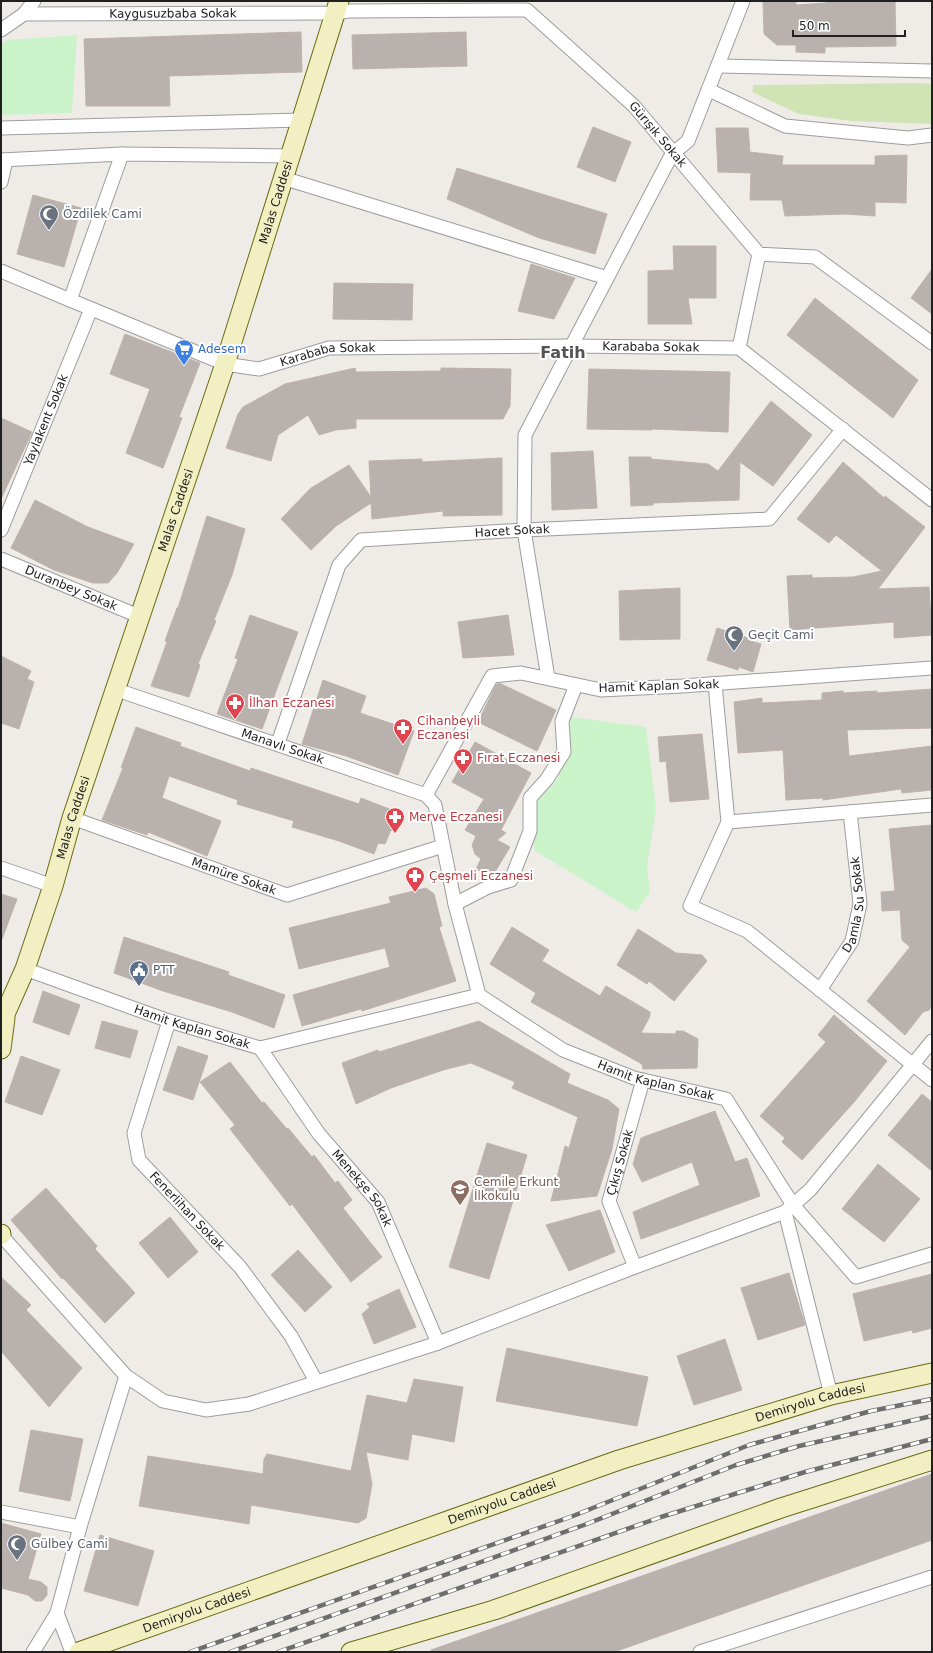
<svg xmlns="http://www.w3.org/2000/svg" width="933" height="1653" font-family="'DejaVu Sans',sans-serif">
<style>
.grass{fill:#d0e3b4}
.park{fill:#cbf3ca}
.building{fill:#b8b1ad;stroke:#bfb2ab}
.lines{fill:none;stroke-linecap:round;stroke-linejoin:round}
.street-casing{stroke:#9d9d9d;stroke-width:15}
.secondary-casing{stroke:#6a6b13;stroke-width:21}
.street{stroke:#fff;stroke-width:13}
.secondary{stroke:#f2f0c2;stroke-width:19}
.rail-casing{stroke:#6e6e6e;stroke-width:4.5}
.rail{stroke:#fff;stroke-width:3;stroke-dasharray:9;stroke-linecap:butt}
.labels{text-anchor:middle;stroke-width:4;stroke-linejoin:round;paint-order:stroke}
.street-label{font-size:12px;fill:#202020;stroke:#fff}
.worship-label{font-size:12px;fill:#5b616d;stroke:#fff;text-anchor:start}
.shop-label{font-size:12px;fill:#366cbe;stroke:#fff;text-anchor:start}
.health-label{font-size:12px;fill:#be3a42;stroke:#fff;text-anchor:start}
.service-label{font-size:12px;fill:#4e5e75;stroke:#fff;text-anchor:start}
.education-label{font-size:12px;fill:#785e54;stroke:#fff;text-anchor:start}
.district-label{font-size:16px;font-weight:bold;fill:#535353;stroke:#fff}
</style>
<rect width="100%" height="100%" fill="#efece7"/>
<polygon class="grass" points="918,83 932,84 932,124 852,121 799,114 752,92 754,85"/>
<g class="park">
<polygon points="77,35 72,113 1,115 1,44 9,40"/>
<polygon points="571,717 646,727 656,808 647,867 650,892 636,912 535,851 527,819 536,801 558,779"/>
</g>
<g class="building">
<polygon points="763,1 796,1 796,5 826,3 826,1 895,1 896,46 825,47 825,53 796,52 796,45 777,45 764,34"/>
<polygon points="301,32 302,72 169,76 170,106 86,106 84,39"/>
<polygon points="466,32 467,66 353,69 352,35"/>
<polygon points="593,127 631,142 615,182 577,167"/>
<polygon points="716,128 748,128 750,152 783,156 782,165 875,165 875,156 907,155 906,203 875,202 875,216 845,214 785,216 782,200 750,200 751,173 718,172"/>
<polygon points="457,168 607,214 595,254 539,238 447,199"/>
<polygon points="33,195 81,208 64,267 17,254"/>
<polygon points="673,246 716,246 716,298 688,298 692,324 648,324 648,271 674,270"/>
<polygon points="531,264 575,278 554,319 518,311"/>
<polygon points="932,269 932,314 911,298"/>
<polygon points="334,283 413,284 412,320 333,319"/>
<polygon points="815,298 918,380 893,418 787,335"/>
<polygon points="125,334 200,363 179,417 182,418 163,468 126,453 150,389 110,374"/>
<polygon points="355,368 356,372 441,371 441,368 511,369 510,406 503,419 356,419 356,428 336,430 319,435 308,415 278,435 271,461 226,448 238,414 243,407 285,384"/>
<polygon points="589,369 730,372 728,432 652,429 652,430 587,429"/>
<polygon points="771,401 812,435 773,486 740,462 739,500 653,503 653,505 631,506 629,457 651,457 651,459 708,464 718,471"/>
<polygon points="1,418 32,432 1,499"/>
<polygon points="593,451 597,508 552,510 551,453"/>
<polygon points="502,458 502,515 443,516 443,511 372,519 371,503 336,526 311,550 281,519 311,488 349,465 371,497 369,461 422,459 422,462"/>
<polygon points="843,462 884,498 885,496 925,527 878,589 929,587 932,635 894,638 894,622 790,630 787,576 812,575 812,578 853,577 882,571 836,535 829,543 797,519"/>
<polygon points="35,500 88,527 134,544 117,573 108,583 93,583 54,570 11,548"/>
<polygon points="207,516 245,529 232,575 214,620 216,621 198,664 200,665 189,697 151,686 167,642 165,641 177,608 178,608"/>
<polygon points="680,588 680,639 620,640 619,591"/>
<polygon points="250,615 298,632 262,729 217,714 238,659 235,658"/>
<polygon points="508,615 514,655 463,658 458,622"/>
<polygon points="717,628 748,638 747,640 761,644 753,672 739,667 738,670 707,660"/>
<polygon points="1,656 31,671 27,679 34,682 19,729 1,723"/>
<polygon points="323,680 366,696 360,713 414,731 398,775 346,756 302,744"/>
<polygon points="499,683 556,710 537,751 478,722 496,685"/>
<polygon points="932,689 932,728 847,730 849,756 932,746 932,790 902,793 901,789 823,800 823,798 786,800 783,750 738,753 734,702 762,698 762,703 822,700 822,693 843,691 843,693 877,691 877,693"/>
<polygon points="136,727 181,743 180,746 250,771 251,768 359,804 361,798 402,814 395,832 391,830 385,844 378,843 374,854 339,841 292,827 294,821 237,804 238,800 169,776 162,798 221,821 207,856 148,832 147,835 102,820 123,768 121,768"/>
<polygon points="702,734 709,799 670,802 666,761 660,762 658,737"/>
<polygon points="475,742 531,773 501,830 506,833 497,840 510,847 492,877 476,869 481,859 475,854 472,845 476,836 465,830 484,799 452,782"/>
<polygon points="932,825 932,1006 929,1010 923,1012 905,1035 867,1001 910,947 902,940 900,910 882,911 881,892 895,891 889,829"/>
<polygon points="426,888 434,894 442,926 439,927 456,981 362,1011 361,1009 302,1026 293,995 390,967 385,948 299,969 289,928 391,903 389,897"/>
<polygon points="1,894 17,899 2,939 1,938"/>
<polygon points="512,927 549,950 542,961 600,996 606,986 650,1012 650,1016 641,1033 676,1034 676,1031 683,1031 698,1039 697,1068 643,1069 642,1064 531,1002 536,993 490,964"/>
<polygon points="638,929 676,953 702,955 707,961 674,1001 649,981 647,984 617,965"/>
<polygon points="124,937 229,972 228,975 285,995 274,1028 232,1012 163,991 114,973"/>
<polygon points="43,991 80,1005 69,1035 33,1022"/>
<polygon points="834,1015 887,1061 855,1101 802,1160 782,1142 785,1138 760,1116 826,1042 818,1035"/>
<polygon points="102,1021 138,1031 130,1058 95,1048"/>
<polygon points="479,1021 570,1074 567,1083 608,1100 619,1109 612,1149 597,1196 551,1201 565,1146 569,1148 578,1117 512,1088 515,1082 471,1063 443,1070 391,1088 356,1104 342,1063 378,1050 379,1052"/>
<polygon points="178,1046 208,1056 193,1100 163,1090"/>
<polygon points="21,1056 60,1070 42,1115 5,1102"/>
<polygon points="230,1062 262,1103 264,1102 287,1129 288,1128 312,1157 314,1155 335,1183 338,1181 352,1200 343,1208 382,1257 351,1282 292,1204 290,1206 230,1129 235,1125 200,1082"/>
<polygon points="922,1094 932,1102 932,1171 888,1135"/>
<polygon points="715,1111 735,1162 747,1158 760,1196 641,1239 633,1212 700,1185 692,1162 642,1182 633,1164 641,1138"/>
<polygon points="487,1143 527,1155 489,1279 449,1267"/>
<polygon points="878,1164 920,1199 884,1242 842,1209"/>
<polygon points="46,1188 97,1246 95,1249 135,1293 105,1323 63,1278 62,1279 11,1220"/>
<polygon points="600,1210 615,1252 569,1271 546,1225"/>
<polygon points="170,1217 198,1252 168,1278 139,1243"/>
<polygon points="298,1250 332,1287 305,1312 271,1275"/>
<polygon points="789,1273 805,1325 758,1340 741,1288"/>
<polygon points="932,1274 932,1328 913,1333 912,1330 864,1341 853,1294"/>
<polygon points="1,1277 31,1305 26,1310 82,1368 49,1407 1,1351"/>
<polygon points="399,1289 416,1327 374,1344 362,1314 370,1307 367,1304"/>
<polygon points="725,1339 742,1390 694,1405 677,1356"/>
<polygon points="507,1348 648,1377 637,1426 496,1401"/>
<polygon points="414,1379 463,1387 454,1442 412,1434 408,1460 366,1452 372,1484 366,1518 358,1523 251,1505 249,1524 139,1506 148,1456 263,1474 264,1459 267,1454 351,1471 367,1395 407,1403"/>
<polygon points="31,1430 83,1439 70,1501 19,1491"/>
<polygon points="932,1474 932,1540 614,1652 431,1652 431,1650"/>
<polygon points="1,1523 41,1534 28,1579 41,1582 47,1587 47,1595 42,1601 35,1601 28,1595 1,1588"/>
<polygon points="100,1535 154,1551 138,1606 84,1591"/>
</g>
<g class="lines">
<defs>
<g id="street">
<polyline points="24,14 34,1"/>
<path id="s1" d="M1,30L24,14L335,13L349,11L527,10L634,106L759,254L815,257L932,343"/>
<polyline points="719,66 932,71"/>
<polyline points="709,90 785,126 908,138 932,135"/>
<polyline points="1,128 301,120"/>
<path id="s2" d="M122,154L70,300L225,364L259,369L329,348L572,346L739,348L932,500"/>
<polyline points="1,160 122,154 289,156"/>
<polyline points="283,178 607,278"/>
<polyline points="1,182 6,160"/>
<polyline points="1,271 70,300"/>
<polyline points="739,348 759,254"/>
<path id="s3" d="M1,530L91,309"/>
<path id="s4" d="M1,559L141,617"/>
<path id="s5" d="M932,668L682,686L601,690L521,673L492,676L426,795L435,805L455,904L479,995L563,1050L634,1078L726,1099L793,1205L856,1277L932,1254"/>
<polyline points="548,678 524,530 525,435 672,154 688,141 743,1"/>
<polyline points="715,684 728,822 690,906 747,931 932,1080"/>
<path id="s6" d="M117,690L426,795"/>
<path id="s7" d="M278,743L339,565L361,540L524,530L769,519L843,429"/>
<path id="s8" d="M72,818L287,895L443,846"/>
<polyline points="728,822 932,805"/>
<polyline points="1,868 53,886"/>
<polyline points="455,904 488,887 511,880 530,831 530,798 547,779 564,752 562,721 576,685"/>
<path id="s9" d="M25,969L169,1021L260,1048L479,995"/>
<path id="s10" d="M820,990L852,941L860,904L850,812"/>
<path id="s11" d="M169,1021L134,1133L139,1160L240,1267L291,1336L316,1381"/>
<path id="s12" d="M260,1048L319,1134L378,1202L438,1343"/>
<polyline points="785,1212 831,1395"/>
<polyline points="1,1235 126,1376 163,1401 206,1410 249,1404 438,1343 635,1267 785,1212 810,1190 932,1041"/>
<path id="s13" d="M635,1267L609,1201L643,1080"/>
<polyline points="1,1512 80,1527"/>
<polyline points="57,1613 72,1652"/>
<polyline points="33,1652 57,1613 80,1527 126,1376"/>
<polyline points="700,1652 932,1577"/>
</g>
<g id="secondary">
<path id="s14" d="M1,1023L25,969L53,886L72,818L225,364L339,1"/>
<polyline points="1,1049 5,1018"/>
<polyline points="1,1234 1,1235"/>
<path id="s15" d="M79,1652L619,1460L831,1395L932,1373"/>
<polyline points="351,1652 494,1610 781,1508 932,1460"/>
</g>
</defs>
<use href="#street" class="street-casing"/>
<use href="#secondary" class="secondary-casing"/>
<use href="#street" class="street"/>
<use href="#secondary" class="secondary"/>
<defs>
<g id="rail">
<polyline points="190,1652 573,1516 749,1445 871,1411 932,1399"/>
<polyline points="230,1652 584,1525 736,1465 799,1446 932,1416"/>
<polyline points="278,1652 661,1517 805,1472 932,1439"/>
</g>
</defs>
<use href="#rail" class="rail-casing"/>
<use href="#rail" class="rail"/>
</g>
<defs>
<symbol id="mosque-pin" viewBox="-11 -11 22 30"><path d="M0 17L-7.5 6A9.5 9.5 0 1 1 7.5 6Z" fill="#6b7280" stroke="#fff"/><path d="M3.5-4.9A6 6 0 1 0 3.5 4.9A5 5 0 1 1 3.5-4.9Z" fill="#fff"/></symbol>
<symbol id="supermarket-pin" viewBox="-11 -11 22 30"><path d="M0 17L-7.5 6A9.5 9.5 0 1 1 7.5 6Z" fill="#3f7fe0" stroke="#fff"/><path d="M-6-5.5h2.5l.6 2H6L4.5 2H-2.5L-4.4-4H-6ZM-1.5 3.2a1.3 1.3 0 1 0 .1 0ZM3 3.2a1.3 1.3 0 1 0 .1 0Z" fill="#fff"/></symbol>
<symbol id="pharmacy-pin" viewBox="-11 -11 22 30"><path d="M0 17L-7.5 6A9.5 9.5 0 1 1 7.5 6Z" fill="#e0444e" stroke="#fff"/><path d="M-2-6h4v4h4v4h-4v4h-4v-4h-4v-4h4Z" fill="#fff"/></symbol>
<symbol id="civic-pin" viewBox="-11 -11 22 30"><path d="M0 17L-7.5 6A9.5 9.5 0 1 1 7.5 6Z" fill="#5c6f8a" stroke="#fff"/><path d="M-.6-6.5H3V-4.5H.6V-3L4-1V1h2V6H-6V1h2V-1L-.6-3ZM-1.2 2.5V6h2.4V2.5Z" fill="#fff"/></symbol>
<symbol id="school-pin" viewBox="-11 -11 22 30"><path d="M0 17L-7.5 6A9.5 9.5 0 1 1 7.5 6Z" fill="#8d6e63" stroke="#fff"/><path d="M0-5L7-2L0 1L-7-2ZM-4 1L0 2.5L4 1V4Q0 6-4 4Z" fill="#fff"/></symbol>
</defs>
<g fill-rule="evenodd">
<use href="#mosque-pin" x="38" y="203" width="22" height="30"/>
<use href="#supermarket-pin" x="173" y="338" width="22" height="30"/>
<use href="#mosque-pin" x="723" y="624" width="22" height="30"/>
<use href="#pharmacy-pin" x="224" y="692" width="22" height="30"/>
<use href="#pharmacy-pin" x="392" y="717" width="22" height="30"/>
<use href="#pharmacy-pin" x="452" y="747" width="22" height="30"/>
<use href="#pharmacy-pin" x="384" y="806" width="22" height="30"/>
<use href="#pharmacy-pin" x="404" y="865" width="22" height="30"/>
<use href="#civic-pin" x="128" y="959" width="22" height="30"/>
<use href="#school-pin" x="449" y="1178" width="22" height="30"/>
<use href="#mosque-pin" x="6" y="1533" width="22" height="30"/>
</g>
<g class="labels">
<g class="street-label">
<text dy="4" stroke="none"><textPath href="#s1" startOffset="177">Kaygusuzbaba Sokak</textPath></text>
<text dy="4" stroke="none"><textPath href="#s1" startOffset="712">Gürışık Sokak</textPath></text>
<text dy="4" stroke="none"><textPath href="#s14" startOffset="866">Malas Caddesi</textPath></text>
<text dy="4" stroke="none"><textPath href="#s2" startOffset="752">Karababa Sokak</textPath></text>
<text dy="4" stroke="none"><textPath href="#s2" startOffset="428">Karababa Sokak</textPath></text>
<text dy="4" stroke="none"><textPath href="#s3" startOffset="119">Yaylakent Sokak</textPath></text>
<text dy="4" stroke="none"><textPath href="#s14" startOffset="542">Malas Caddesi</textPath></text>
<text dy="4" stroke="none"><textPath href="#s7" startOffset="373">Hacet Sokak</textPath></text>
<text dy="4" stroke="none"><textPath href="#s4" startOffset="76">Duranbey Sokak</textPath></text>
<text transform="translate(659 686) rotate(-2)" y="4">Hamit Kaplan Sokak</text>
<text dy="4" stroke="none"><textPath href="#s6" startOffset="175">Manavlı Sokak</textPath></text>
<text dy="4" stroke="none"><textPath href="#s14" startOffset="218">Malas Caddesi</textPath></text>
<text dy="4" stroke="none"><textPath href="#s8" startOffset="172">Mamüre Sokak</textPath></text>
<text dy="4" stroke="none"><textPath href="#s10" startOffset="95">Damla Su Sokak</textPath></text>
<text dy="4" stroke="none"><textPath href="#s9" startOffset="177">Hamit Kaplan Sokak</textPath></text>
<text dy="4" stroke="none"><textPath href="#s5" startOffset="986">Hamit Kaplan Sokak</textPath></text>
<text dy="4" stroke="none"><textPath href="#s13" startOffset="111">Çıkış Sokak</textPath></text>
<text dy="4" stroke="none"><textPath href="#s12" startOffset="174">Menekşe Sokak</textPath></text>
<text dy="4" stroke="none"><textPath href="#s11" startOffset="215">Fenerlihan Sokak</textPath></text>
<text dy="4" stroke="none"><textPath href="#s15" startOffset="773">Demiryolu Caddesi</textPath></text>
<text dy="4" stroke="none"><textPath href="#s15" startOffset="449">Demiryolu Caddesi</textPath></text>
<text dy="4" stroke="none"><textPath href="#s15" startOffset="125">Demiryolu Caddesi</textPath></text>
</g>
<g class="worship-label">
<text x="63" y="218">Özdilek Cami</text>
<text x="748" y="639">Geçit Cami</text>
<text x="31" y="1548">Gülbey Cami</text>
</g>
<g class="shop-label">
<text x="198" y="353">Adesem</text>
</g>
<g class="health-label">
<text x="249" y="707">İlhan Eczanesi</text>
<text x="417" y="725">Cihanbeyli<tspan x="417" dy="14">Eczanesi</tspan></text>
<text x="477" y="762">Fırat Eczanesi</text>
<text x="409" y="821">Merve Eczanesi</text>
<text x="429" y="880">Çeşmeli Eczanesi</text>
</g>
<g class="service-label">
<text x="153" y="974">PTT</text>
</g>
<g class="education-label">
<text x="474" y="1186">Cemile Erkunt<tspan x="474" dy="14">İlkokulu</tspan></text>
</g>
<g class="district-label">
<text x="563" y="358">Fatih</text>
</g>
</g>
<rect width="933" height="1653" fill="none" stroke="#202020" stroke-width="4"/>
<path d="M793 30v6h112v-6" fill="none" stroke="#202020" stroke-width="2"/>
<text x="799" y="30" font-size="12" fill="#202020" stroke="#ffffff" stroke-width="3" paint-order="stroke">50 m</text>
</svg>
